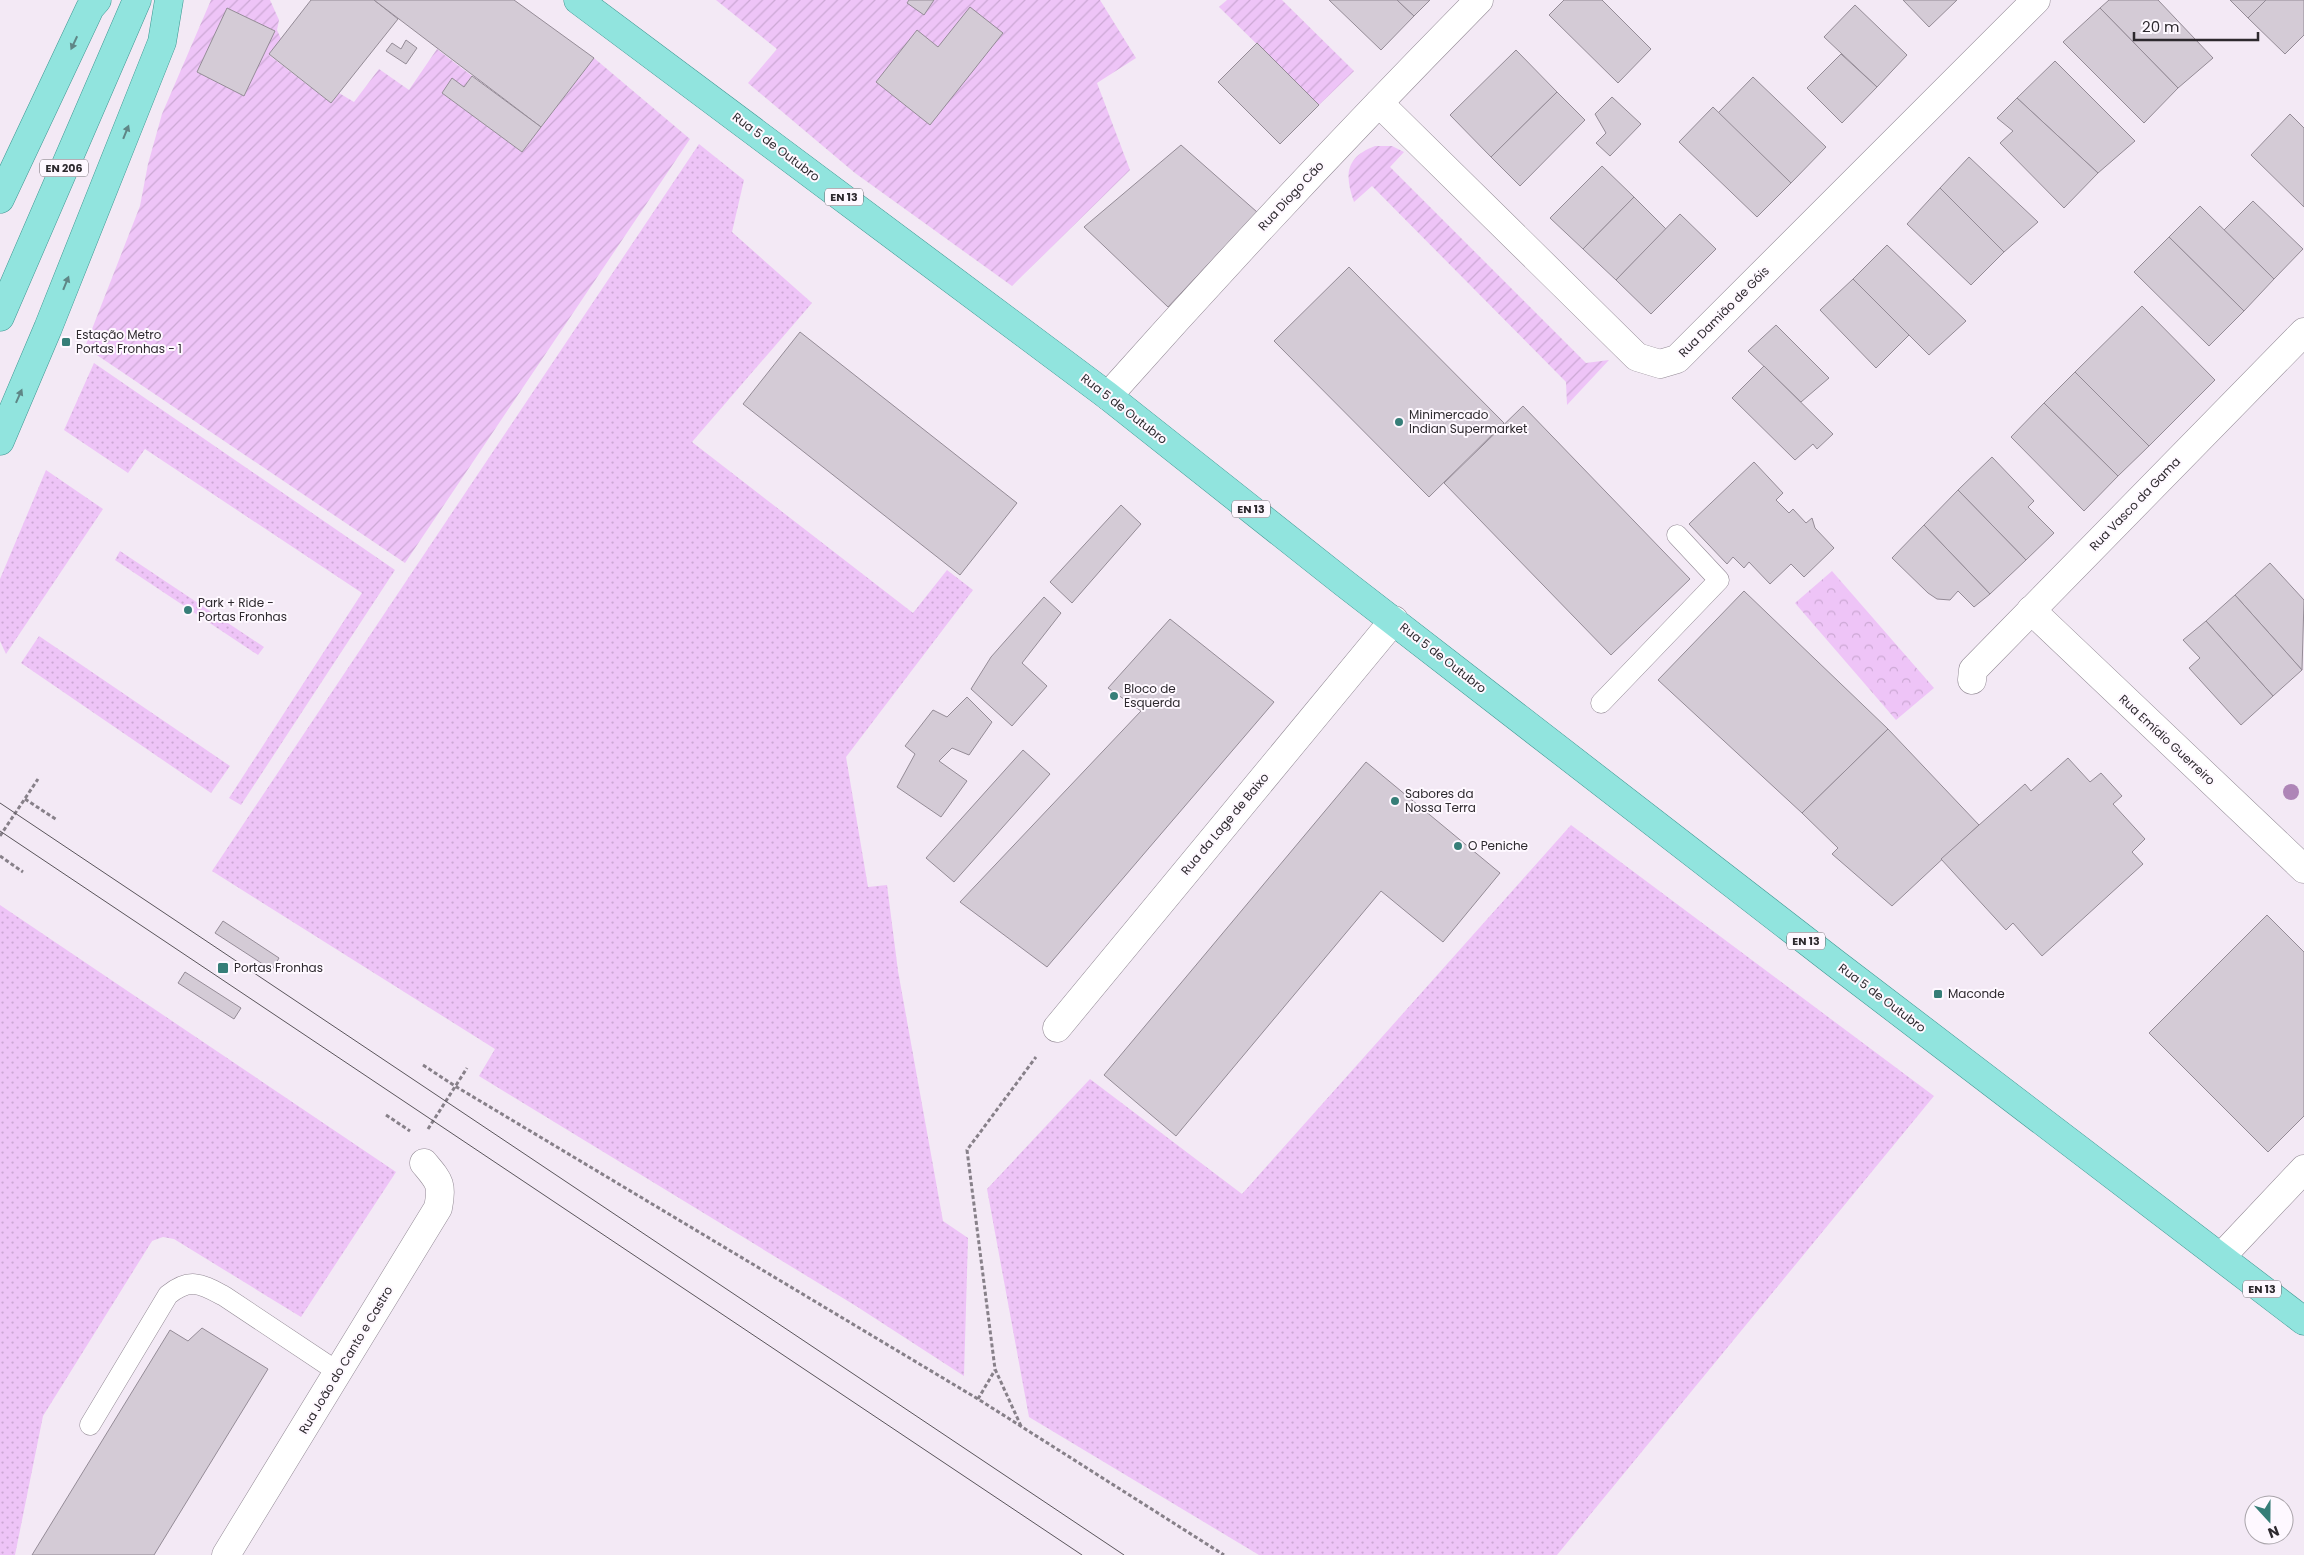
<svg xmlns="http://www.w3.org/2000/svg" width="2304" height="1555" font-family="Poppins,sans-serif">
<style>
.grass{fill:url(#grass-dots)}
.park{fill:url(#park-crowns)}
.garden{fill:url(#garden-furrows);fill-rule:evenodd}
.building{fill:#d4cbd6;stroke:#948b96}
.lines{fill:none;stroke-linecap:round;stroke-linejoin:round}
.lane-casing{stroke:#938a95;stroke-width:21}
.street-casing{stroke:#938a95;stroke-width:29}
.primary-casing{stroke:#3e9792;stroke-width:29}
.path{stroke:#878089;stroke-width:3;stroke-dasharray:4 2.5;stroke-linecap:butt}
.lane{stroke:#fff;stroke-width:20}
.street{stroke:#fff;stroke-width:28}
.primary{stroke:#91e4de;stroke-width:28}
.tram{stroke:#5a555b;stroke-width:1}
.tree{fill:#ae85b7}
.oneway{fill:#5f8686}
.poi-dot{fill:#367e78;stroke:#fef8ff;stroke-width:2}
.labels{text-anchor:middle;stroke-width:4;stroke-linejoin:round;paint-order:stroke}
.shield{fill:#fef8ff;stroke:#6c676d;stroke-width:1}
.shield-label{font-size:11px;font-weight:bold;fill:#2d292e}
.street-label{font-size:12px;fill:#2d292e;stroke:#fef8ff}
.poi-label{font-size:12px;fill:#2d292e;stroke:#fef8ff;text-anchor:start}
</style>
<defs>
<pattern id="grass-dots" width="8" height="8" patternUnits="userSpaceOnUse" patternTransform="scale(1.25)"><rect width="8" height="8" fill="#eec4f7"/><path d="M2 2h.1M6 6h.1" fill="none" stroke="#cca8d4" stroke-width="1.8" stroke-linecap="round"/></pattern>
<pattern id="park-crowns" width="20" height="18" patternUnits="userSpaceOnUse" patternTransform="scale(1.25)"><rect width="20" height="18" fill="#eec4f7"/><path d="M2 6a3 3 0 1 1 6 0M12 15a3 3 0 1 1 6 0" fill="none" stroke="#cca8d4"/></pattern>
<pattern id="garden-furrows" width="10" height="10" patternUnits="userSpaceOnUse" patternTransform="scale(1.25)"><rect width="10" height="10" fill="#eec4f7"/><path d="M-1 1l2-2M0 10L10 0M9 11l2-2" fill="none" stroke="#cca8d4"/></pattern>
</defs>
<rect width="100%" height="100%" fill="#f3e9f5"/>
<g class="grass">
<polygon points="699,144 744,180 732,232 812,303 692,442 913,613 947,570 973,590 846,757 868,887 887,885 898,971 943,1221 968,1238 964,1376 856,1306 479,1076 495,1049 212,871"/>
<polygon points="94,363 395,570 241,805 229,798 362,593 145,449 128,473 64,430"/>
<polygon points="46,470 103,509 6,654 0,641 0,579"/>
<polygon points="120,551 264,647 258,655 115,560"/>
<polygon points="39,636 230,766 211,793 21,663"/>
<polygon points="1571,825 1934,1096 1557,1555 1259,1555 1029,1417 987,1189 1090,1079 1242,1194"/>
<polygon points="0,905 396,1172 301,1317 174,1239 163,1237 152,1241 43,1416 15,1555 0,1555"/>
</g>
<polygon class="park" points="1832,571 1934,688 1896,720 1795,603"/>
<g class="garden">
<path d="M211,0H270L279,20L277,30L281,39L269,55L331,103L339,93L354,102L379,69L409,90L437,49L472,76L464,87L452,78L442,93L522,152L594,58L690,139L405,563L85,347L140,206L148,164L162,114ZM227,8L275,31L244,95L197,72Z"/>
<polygon points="716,0 1100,0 1136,58 1097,83 1130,170 1012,286 855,173 748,83 777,49"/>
<polygon points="1227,0 1282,0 1354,71 1319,105 1219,7"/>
<path d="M1375,146H1392L1404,152L1390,167L1586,363L1609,360L1567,405L1566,382L1372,186L1354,202C1344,174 1346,157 1375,146Z"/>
</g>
<g class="building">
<polygon points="311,0 374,0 398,19 331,103 269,54"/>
<polygon points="374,0 514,0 594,58 541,127"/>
<polygon points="909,0 934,0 924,15 907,3"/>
<polygon points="1329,0 1397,0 1414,16 1381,50"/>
<polygon points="1397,0 1430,0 1414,16"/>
<polygon points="1564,0 1602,0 1651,49 1618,83 1549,15"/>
<polygon points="1903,0 1957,0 1929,27"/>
<polygon points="2109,0 2158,0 2213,58 2178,88 2100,8"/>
<polygon points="2230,0 2266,0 2248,18"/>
<polygon points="2266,0 2304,0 2304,35 2285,54 2248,18"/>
<polygon points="1855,5 1907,55 1877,87 1824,37"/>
<polygon points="970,7 1003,33 930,125 876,82 917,30 938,47"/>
<polygon points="227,8 275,31 244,96 197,72"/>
<polygon points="2100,8 2178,88 2144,123 2063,42"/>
<polygon points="406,40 417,48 406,64 386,51 392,43 401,49"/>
<polygon points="1257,43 1319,105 1280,144 1218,82"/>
<polygon points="1516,50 1557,92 1491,157 1450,115"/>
<polygon points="1841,54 1877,87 1842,123 1807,88"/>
<polygon points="2055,61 2135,141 2098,173 2017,98"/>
<polygon points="472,76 541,127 522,152 442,93 452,78 464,87"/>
<polygon points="1753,77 1826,147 1791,183 1718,113"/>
<polygon points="1557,92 1585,120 1520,186 1491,157"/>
<polygon points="1612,97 1641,124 1610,156 1596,143 1606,133 1595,114"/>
<polygon points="2017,98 2098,173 2064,208 2000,143 2013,131 1997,118"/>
<polygon points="1713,107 1791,183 1757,217 1679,142"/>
<polygon points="2290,114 2304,128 2304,207 2251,155"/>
<polygon points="1181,145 1257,212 1168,307 1084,227"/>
<polygon points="1969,157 2038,222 2004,252 1940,188"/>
<polygon points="1602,166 1634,197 1583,249 1550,218"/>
<polygon points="1940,188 2004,252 1971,285 1907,224"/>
<polygon points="1634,197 1666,229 1616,280 1583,249"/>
<polygon points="2253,201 2303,249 2274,279 2224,230"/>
<polygon points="2200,206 2274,279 2244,311 2169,237"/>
<polygon points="1680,214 1716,249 1651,314 1616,280"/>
<polygon points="2169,237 2244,311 2209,346 2134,272"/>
<polygon points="1887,245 1966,321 1929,355 1853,279"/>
<polygon points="1349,267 1504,423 1429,497 1274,341"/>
<polygon points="1853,279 1909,335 1876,368 1820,310"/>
<polygon points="2142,306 2215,380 2149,446 2075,372"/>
<polygon points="1776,325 1829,378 1801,402 1748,351"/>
<polygon points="800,332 1017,503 960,575 743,404"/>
<polygon points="1764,366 1833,434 1817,449 1813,444 1795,460 1732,398"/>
<polygon points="2075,372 2149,446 2118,476 2044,403"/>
<polygon points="2044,403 2118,476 2084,511 2011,437"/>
<polygon points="1523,406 1690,579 1611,655 1444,483"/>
<polygon points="1992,457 2034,501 2028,507 2054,533 2026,560 1958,490"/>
<polygon points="1754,462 1783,493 1776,500 1789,513 1793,509 1806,523 1812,518 1815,528 1834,548 1804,577 1791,564 1770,584 1749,562 1744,568 1733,557 1727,564 1689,524"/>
<polygon points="1958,490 2026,560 1990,594 1924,525"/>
<polygon points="1121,505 1141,524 1072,603 1050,582"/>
<polygon points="1924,525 1990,594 1974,607 1958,591 1950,600 1937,599 1928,593 1892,558"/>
<polygon points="2270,563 2304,600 2302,670 2235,595"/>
<polygon points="1744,591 1888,729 1802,813 1658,680"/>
<polygon points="2235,595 2302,670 2273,696 2206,621"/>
<polygon points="1044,597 1061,613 1022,663 1047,686 1012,726 971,689 991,657"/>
<polygon points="1170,619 1274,702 1047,967 960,902 1141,711 1108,688"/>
<polygon points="2206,621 2273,696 2241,725 2189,668 2200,658 2183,640"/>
<polygon points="967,697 992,722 969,755 952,748 939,761 967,781 941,817 897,787 915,754 905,746 933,710 947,717"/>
<polygon points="1888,729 1979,825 1892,906 1832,854 1838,848 1802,813"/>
<polygon points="1023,750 1050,774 954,882 926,858"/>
<polygon points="2068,758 2090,782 2101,773 2122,796 2113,804 2145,839 2132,852 2143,864 2042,956 2013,923 2006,930 1941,859 2025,784 2031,791"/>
<polygon points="1366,762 1500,873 1443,942 1381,891 1176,1136 1104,1075"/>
<polygon points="2267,915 2304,952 2304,1116 2268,1152 2149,1033"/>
<polygon points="223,921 279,958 272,970 215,933"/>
<polygon points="185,972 241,1008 234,1019 178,983"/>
<polygon points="202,1328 268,1369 154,1555 32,1555 170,1330 188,1341"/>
</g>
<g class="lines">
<defs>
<g id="lane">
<polyline points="1601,703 1719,580 1677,535"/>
<path d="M90,1425L168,1295C190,1277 201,1284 224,1296L338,1372"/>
</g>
<g id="street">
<polyline points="1379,103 1637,357 1660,364 1677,359 2036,0"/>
<path d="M1108,396C1228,261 1352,129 1479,0"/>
<polyline points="2031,610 2304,869"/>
<polyline points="1972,680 1973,670 2304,332"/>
<polyline points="1057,1028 1394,620"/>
<polyline points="2221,1257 2304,1169"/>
<path d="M226,1555L438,1208C443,1184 439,1181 424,1163"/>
</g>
<g id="primary">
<polyline points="578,0 1108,396 1344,583 1835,963 2304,1321"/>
<polyline points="0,199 90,8 97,0"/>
<polyline points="0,317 137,0"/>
<polyline points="0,441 48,328 162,42 169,0"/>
</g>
</defs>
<use href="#lane" class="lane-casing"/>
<use href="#street" class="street-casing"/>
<use href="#primary" class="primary-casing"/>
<g class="path">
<polyline points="25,799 57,820"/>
<polyline points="0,836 38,779"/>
<polyline points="0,856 23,872"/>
<polyline points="423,1065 455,1086 978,1399 1224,1555"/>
<polyline points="386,1115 410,1131"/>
<polyline points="428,1129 467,1068"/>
<polyline points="978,1399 995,1370"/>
<polyline points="1021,1426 995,1369 967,1150 1036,1057"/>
</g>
<use href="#lane" class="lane"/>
<use href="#street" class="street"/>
<use href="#primary" class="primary"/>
<g class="tram">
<polyline points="0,803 1124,1555"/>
<polyline points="0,831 1082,1555"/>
</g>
</g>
<circle class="tree" cx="2291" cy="792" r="8"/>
<defs><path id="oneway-solid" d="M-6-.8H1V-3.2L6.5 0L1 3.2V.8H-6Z" transform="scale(1.25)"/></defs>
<g class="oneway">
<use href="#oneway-solid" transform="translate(74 43) rotate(115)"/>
<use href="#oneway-solid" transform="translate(126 132) rotate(-68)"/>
<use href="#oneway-solid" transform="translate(66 283) rotate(-68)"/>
<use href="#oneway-solid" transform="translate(19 396) rotate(-66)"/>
</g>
<g class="poi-dot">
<rect x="61" y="337" width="10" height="10" rx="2.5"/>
<circle cx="1399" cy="422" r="5"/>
<circle cx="188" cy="610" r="5"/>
<circle cx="1114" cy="696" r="5"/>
<circle cx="1395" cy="801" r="5"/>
<circle cx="1458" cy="846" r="5"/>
<rect x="217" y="962" width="12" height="12" rx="2.5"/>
<rect x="1933" y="989" width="10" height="10" rx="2.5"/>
</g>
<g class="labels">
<g class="shield">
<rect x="40" y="159.5" width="48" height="17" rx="4"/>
<rect x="825" y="188.5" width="38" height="17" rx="4"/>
<rect x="1232" y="500.5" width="38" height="17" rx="4"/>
<rect x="1787" y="932.5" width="38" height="17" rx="4"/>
<rect x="2243" y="1280.5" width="38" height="17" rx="4"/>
</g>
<g class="shield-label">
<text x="64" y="172">EN 206</text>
<text x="844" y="201">EN 13</text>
<text x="1251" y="513">EN 13</text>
<text x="1806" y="945">EN 13</text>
<text x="2262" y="1293">EN 13</text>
</g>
<g class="street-label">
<text transform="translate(776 147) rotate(37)" y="4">Rua 5 de Outubro</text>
<text transform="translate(1291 196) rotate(-47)" y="4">Rua Diogo Cão</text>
<text transform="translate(1724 312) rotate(-45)" y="4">Rua Damião de Góis</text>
<text transform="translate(1124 409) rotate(38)" y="4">Rua 5 de Outubro</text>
<text transform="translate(2135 504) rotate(-46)" y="4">Rua Vasco da Gama</text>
<text transform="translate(1443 658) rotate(38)" y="4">Rua 5 de Outubro</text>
<text transform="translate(2167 740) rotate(43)" y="4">Rua Emídio Guerreiro</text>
<text transform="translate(1225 824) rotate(-50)" y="4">Rua da Lage de Baixo</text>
<text transform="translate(1882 998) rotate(37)" y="4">Rua 5 de Outubro</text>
<text transform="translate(346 1360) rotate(-59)" y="4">Rua João do Canto e Castro</text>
</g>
<g class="poi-label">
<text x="76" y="339">Estação Metro<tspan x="76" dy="14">Portas Fronhas - 1</tspan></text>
<text x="1409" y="419">Minimercado<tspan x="1409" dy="14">Indian Supermarket</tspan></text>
<text x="198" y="607">Park + Ride -<tspan x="198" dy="14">Portas Fronhas</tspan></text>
<text x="1124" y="693">Bloco de<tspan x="1124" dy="14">Esquerda</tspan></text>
<text x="1405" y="798">Sabores da<tspan x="1405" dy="14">Nossa Terra</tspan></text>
<text x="1468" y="850">O Peniche</text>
<text x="234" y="972">Portas Fronhas</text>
<text x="1948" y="998">Maconde</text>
</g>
</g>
<g transform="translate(2269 1520) rotate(159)"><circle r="24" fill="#fef8ff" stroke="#aaa5ab"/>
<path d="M0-4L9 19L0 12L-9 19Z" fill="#367e78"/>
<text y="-8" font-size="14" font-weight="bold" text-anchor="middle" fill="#2d292e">N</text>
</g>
<path d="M2134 32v8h124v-8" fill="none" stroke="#2d292e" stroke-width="2.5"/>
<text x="2142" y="32" font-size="15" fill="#2d292e" stroke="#fef8ff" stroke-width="4" paint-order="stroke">20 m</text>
</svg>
